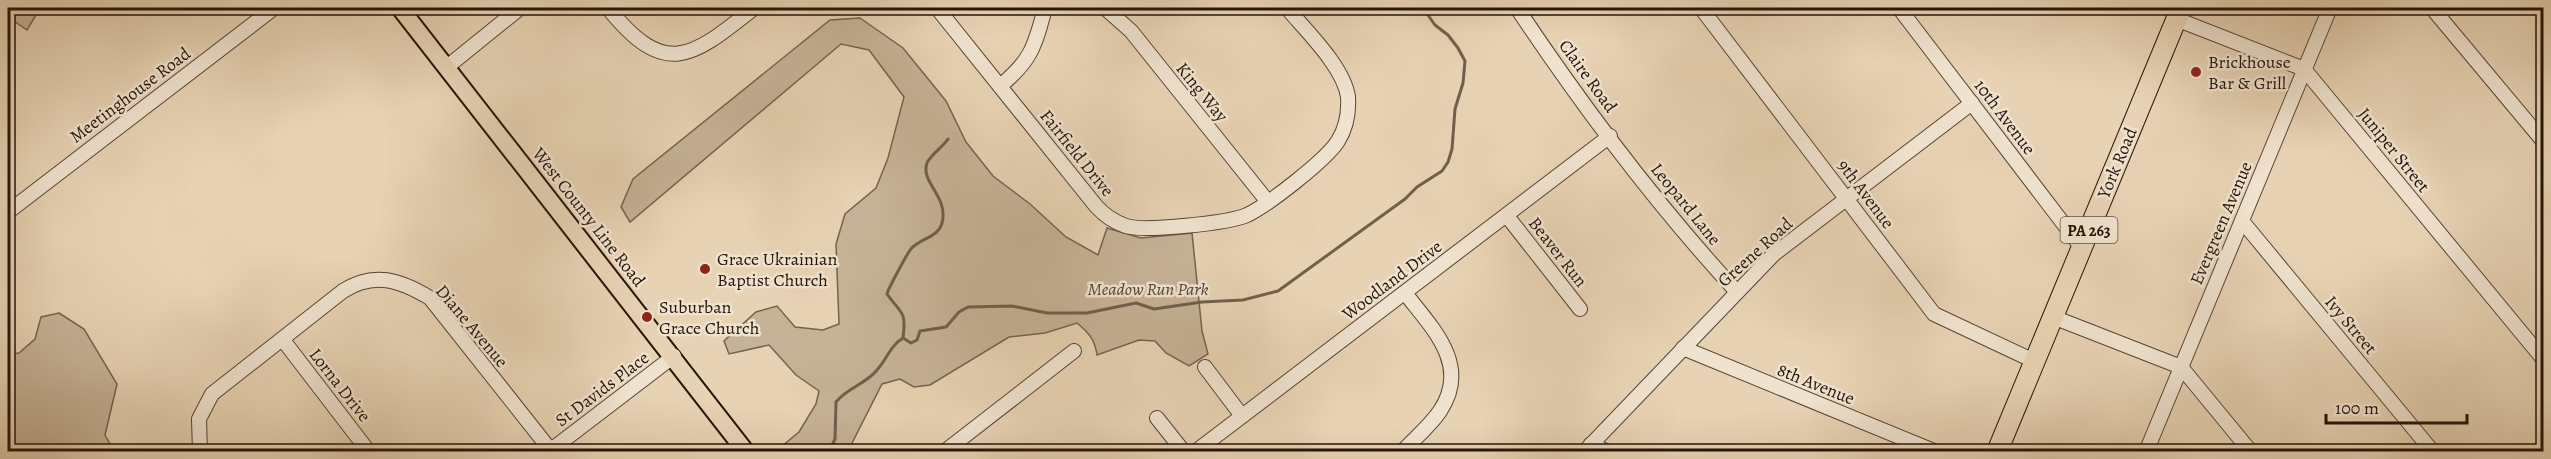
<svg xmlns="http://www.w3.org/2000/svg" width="2551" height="459" font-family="Alegreya,serif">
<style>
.green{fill:#c6b296;stroke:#756350;stroke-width:1.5}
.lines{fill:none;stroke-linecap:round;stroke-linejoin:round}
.stream{stroke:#715f4c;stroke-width:3}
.minor-casing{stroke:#554434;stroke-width:16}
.major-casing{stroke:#241409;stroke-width:20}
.highway-casing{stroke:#241409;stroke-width:22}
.minor{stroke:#efe2ce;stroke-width:14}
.major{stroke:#e7d2b3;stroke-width:16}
.highway{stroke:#e7d2b3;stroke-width:20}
.poi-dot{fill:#8f2418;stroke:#efe2ce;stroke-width:2}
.labels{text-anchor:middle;stroke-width:5;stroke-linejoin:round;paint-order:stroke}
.shield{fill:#efe2ce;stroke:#615244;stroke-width:1.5}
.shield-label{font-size:16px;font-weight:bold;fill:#241409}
.poi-label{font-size:18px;fill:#241409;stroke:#efe2ce;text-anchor:start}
.street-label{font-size:18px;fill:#241409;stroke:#efe2ce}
.park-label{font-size:18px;font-style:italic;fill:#554333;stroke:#efe2ce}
</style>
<rect width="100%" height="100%" fill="#e7d2b3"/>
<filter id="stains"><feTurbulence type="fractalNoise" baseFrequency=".00333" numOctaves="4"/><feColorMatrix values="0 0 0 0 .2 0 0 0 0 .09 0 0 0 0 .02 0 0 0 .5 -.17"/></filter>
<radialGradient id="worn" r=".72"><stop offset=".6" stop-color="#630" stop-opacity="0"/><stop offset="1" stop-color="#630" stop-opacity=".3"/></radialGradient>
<g class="green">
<polygon points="8,8 36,8 36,15 27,30 8,17"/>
<path d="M860,18L903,48L946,101L966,142L993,176L1030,204L1066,237L1098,255L1107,228L1141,238L1192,233L1202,331L1208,354L1189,366L1166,353L1155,341L1139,340L1097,355C1095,340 1089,333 1077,323L1045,333L1009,337L930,385L914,387L900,379L882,384L848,451H776L799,432L816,404L819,391L796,375L769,345L729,354L724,341L756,312L777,306L795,327L823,330L839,324L836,244L845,214L876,188L888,158L904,97L869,50L841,44L630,222L621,207L633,179L830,20Z"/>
<polygon points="59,313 84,329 117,384 105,435 114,451 8,451 8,354 19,353 35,339 41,317"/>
</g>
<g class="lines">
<g class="stream">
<polyline points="903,338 911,343 917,340 920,331 946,327 959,312 968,307 1012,306 1047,313 1087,313 1136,303 1154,309 1202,302 1243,300 1278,291 1405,199 1417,187 1442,171 1448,162 1452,149 1455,109 1463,83 1465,61 1458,48 1448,35 1435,25 1423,8"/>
<path d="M829,452L835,439L836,402C847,388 866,384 877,370C887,359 890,346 903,338C907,310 900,313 887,294C888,289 908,252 911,249C920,238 938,238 942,223C949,196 920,183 927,163C931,154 942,148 948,139"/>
</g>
<defs>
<g id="minor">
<path d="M608,8C666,80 692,57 754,8"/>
<path d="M937,8L1096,206C1104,215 1114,222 1126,226C1144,232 1229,223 1247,215C1268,205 1326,160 1338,141C1346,128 1349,112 1348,97C1344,67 1306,31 1287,8"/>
<polyline points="1105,8 1131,31 1268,202"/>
<path d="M1517,8C1583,107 1656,204 1737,292"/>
<polyline points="1701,8 1934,314 2034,361"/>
<polyline points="1899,8 2082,248"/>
<polyline points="2432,8 2544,142"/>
<polyline points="2176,19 2304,69 2544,360"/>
<polyline points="447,67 520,8"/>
<path d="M1000,86C1031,61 1035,46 1045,8"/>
<polyline points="8,212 274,8"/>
<polyline points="1507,216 1580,309"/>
<polyline points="2242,221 2433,452"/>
<polyline points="2053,317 2181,367 2251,452"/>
<polyline points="283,340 369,452"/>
<polyline points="1683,348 1936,452"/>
<polyline points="1205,367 1242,416"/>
<polyline points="1157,418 1184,452"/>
<polyline points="1591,444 1608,452"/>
<polyline points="551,450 674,356"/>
<path d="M200,452L199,419L212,394L343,291C374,271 400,280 430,298L552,452"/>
<polyline points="944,452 1074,351"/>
<polyline points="1195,452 1610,136"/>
<path d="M1402,452C1414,439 1430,426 1440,411C1471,365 1432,328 1405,293"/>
<polyline points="1584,452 1774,254 1972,103"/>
<polyline points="2146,452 2330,8"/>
</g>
<polyline id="major" points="400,8 746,452"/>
<polyline id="highway" points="1997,452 2181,8"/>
</defs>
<use href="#minor" class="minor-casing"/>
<use href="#major" class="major-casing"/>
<use href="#highway" class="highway-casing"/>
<use href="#minor" class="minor"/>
<use href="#major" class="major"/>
<use href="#highway" class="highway"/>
</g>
<g class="poi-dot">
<circle cx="2196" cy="72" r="6"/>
<circle cx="705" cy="269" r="6"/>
<circle cx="647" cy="317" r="6"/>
</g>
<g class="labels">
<rect class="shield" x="2060.5" y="217" width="57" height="26" rx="4.5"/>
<g class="shield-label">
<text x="2089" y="236">PA 263</text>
</g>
<g class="poi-label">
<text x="2208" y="68">Brickhouse<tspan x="2208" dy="21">Bar &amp; Grill</tspan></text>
<text x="717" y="265">Grace Ukrainian<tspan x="717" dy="21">Baptist Church</tspan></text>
<text x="659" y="313">Suburban<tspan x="659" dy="21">Grace Church</tspan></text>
</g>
<g class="street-label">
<text transform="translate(1588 76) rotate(54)" y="6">Claire Road</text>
<text transform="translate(1202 92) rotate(51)" y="6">King Way</text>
<text transform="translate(130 95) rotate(-37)" y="6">Meetinghouse Road</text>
<text transform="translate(2005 117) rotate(53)" y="6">10th Avenue</text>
<text transform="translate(2394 150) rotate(51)" y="6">Juniper Street</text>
<text transform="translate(1077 153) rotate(51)" y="6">Fairfield Drive</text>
<text transform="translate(2117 163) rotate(-67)" y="6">York Road</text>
<text transform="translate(1866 194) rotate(53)" y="6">9th Avenue</text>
<text transform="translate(1686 204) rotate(51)" y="6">Leopard Lane</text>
<text transform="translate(589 217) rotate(52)" y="6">West County Line Road</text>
<text transform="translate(2221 223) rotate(-67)" y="6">Evergreen Avenue</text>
<text transform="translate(1558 252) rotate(52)" y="6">Beaver Run</text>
<text transform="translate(1755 252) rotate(-42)" y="6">Greene Road</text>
<text transform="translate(1392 280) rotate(-37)" y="6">Woodland Drive</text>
<text transform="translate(2351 325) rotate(50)" y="6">Ivy Street</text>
<text transform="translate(472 326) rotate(50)" y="6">Diane Avenue</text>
<text transform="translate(1816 384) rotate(22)" y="6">8th Avenue</text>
<text transform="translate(340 385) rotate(52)" y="6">Lorna Drive</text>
<text transform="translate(602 389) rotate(-37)" y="6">St Davids Place</text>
</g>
<g class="park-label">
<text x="1148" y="295">Meadow Run Park</text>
</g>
</g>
<rect width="2551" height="459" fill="none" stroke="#e7d2b3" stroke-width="30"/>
<rect x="9" y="9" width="2533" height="441" fill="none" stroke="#241409" stroke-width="3"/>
<rect x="15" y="15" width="2521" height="429" fill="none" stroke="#241409" stroke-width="1.5"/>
<path d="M2326 414v9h141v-9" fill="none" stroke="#241409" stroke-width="3"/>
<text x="2335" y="414" font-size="18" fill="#241409" stroke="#efe2ce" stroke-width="4.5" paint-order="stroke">100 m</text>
<rect width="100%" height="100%" filter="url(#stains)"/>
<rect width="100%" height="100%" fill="url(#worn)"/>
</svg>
